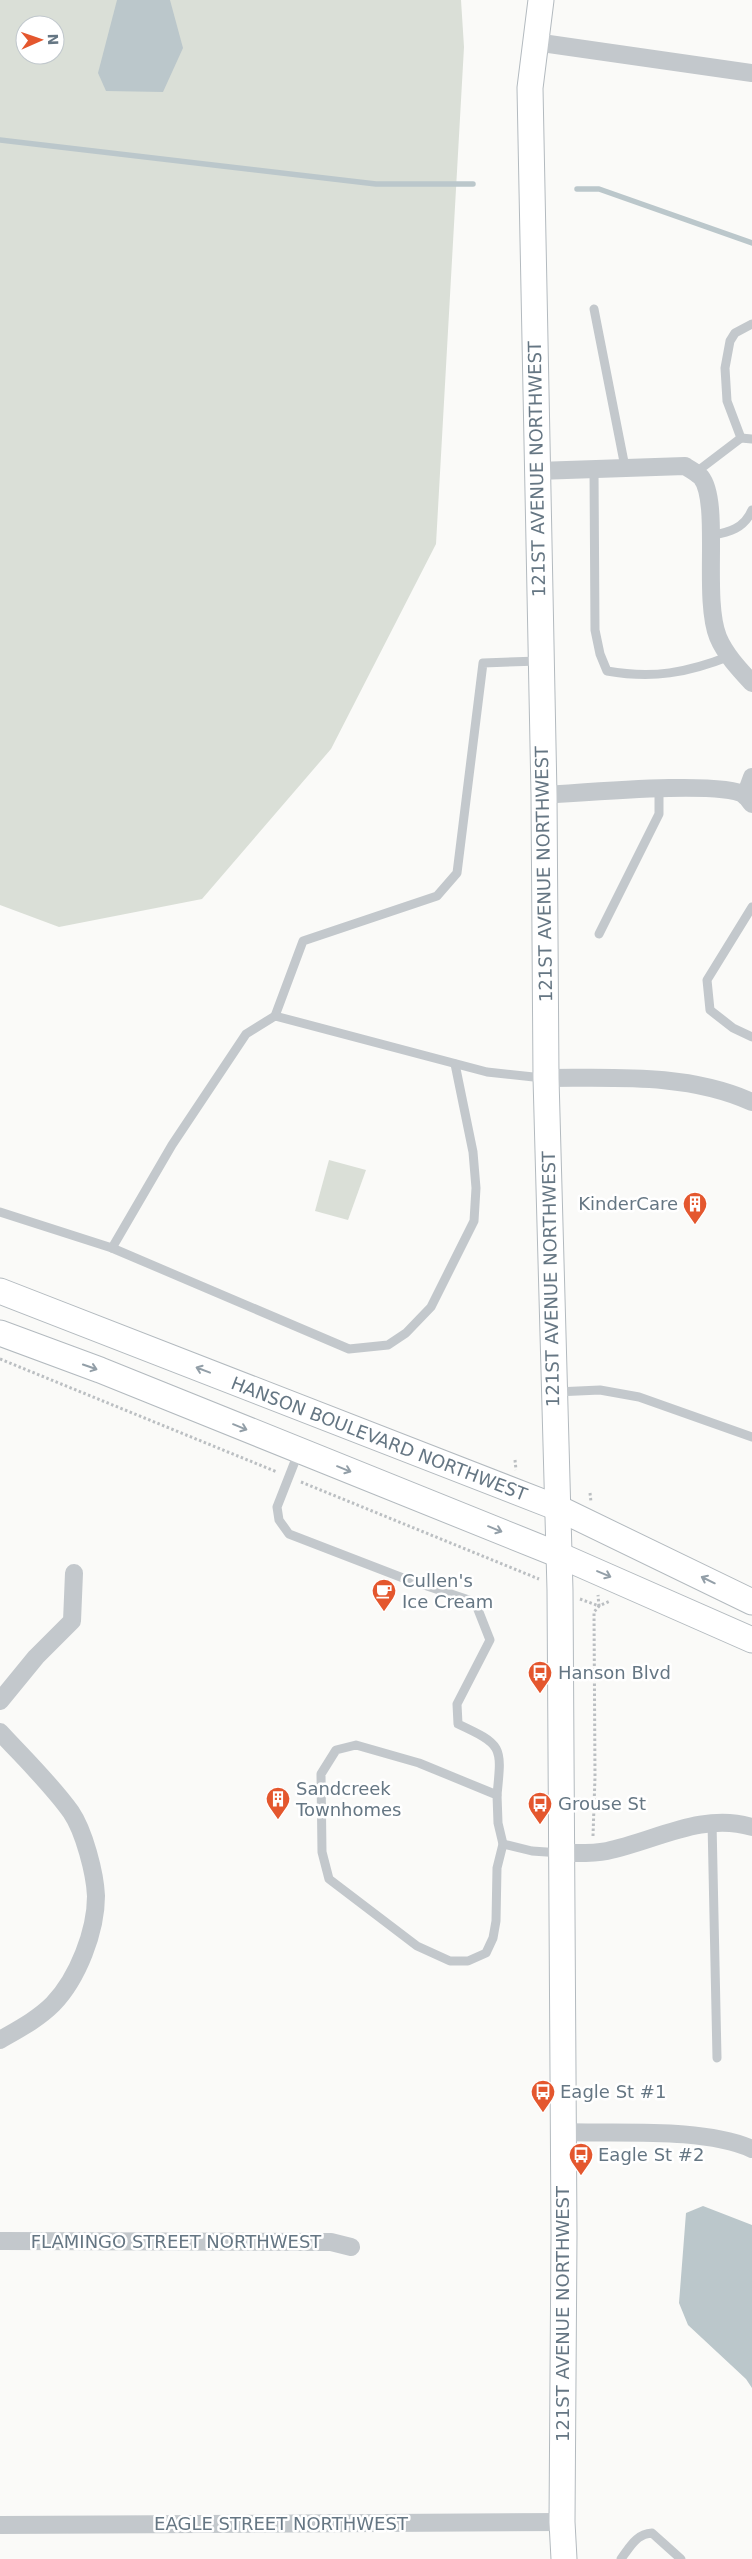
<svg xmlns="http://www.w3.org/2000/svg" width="752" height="2559" font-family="'DejaVu Sans',sans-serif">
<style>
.green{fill:#dadfd7;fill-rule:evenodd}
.water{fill:#bbc7cb}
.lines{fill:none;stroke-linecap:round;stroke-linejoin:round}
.stream{stroke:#bbc7cb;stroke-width:5.5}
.secondary-casing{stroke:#b3babf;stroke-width:27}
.path{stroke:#bbbfc2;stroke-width:3;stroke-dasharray:2.5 2.5;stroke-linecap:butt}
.lane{stroke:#c3c8cc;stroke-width:9}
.street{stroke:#c3c8cc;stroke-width:18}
.secondary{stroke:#fff;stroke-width:25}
.oneway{stroke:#939fa8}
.labels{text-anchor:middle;stroke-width:5;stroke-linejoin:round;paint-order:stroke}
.street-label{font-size:18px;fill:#657683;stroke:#fff}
.poi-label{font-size:18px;fill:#657683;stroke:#fff;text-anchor:start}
</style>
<rect width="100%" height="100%" fill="#fafaf8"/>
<g class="green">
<path d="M0,0H461L464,47L436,544L331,749L202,899L59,927L0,905ZM25,25H55V55H25Z"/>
<polygon points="329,1160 366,1170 348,1220 315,1211"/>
</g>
<g class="water">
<polygon points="117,0 170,0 183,48 163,92 106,91 98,73"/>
<polygon points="703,2206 752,2225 752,2388 746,2379 688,2325 679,2303 686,2213"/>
</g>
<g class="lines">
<g class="stream">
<polyline points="0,140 376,184 473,184"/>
<polyline points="577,189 599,189 752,243"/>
</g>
<defs>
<g id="secondary">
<polyline points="541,0 530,88 544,795 546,1078 560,1590 564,2234 562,2522 564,2559"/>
<polyline points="0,1291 558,1508 752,1602"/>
<polyline points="0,1333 100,1370 559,1555 752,1640"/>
</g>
</defs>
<use href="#secondary" class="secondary-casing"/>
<g class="path">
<polyline points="0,1359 277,1472"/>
<polyline points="515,1460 516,1470"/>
<polyline points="301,1482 539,1579"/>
<polyline points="590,1493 591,1502"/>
<polyline points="580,1599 599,1606 598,1595"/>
<polyline points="593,1836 595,1777 594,1612 599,1606 610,1601"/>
</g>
<g class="lane">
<polyline points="594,309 625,467"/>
<polyline points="741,438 727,401 725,368 730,341 735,333 752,324"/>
<path d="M594,469L595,630L600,654L607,671C653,679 687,673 730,656"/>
<polyline points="695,473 741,438 752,439"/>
<path d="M710,536C729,532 744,529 752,510"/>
<polyline points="752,907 707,980 710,1010 733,1028 752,1037"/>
<polyline points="599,934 659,814 659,790"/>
<polyline points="275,1016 303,941 437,896 457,873 483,663 539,661"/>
<polyline points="0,1212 112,1248 349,1349 388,1345 406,1333 431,1307 474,1221 476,1188 473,1152 455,1064"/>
<polyline points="112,1248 172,1145 246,1034 275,1016 487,1072 543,1078"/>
<polyline points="556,1392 600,1390 639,1397 752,1437"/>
<path d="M299,1451L277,1507L279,1520L289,1534L403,1578L475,1602L490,1640L457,1704L458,1724C503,1745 502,1746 497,1795"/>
<polygon points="356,1745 419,1763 497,1795 498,1823 503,1844 497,1868 496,1921 493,1938 486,1953 468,1961 450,1961 417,1946 329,1879 322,1852 321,1774 336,1750"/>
<polyline points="712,1822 717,2058"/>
<polyline points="503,1844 532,1851 561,1853"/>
<path d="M621,2559C630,2547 636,2534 652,2533L681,2559"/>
</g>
<g class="street">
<polyline points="535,42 752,73"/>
<path d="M537,471L685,466C690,469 697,473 701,477C721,502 702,597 718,637C725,654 739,669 752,683"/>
<path d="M544,795C581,793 720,780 745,795C747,797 750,802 752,804"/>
<polyline points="745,796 752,777"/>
<path d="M546,1078C615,1078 688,1073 752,1102"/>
<polyline points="0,1701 36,1657 72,1621 74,1573"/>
<path d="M0,1732C23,1757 51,1784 71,1812C84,1831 95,1873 96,1896C96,1931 78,1978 53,2004C38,2019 19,2029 0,2040"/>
<path d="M561,1853C576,1853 592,1854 607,1851C655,1841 702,1812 752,1827"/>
<path d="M563,2132C617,2134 704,2127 752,2149"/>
<polyline points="0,2241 331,2242 351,2247"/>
<polyline points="0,2525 562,2522"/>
</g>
<use href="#secondary" class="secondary"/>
</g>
<defs><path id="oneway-shaft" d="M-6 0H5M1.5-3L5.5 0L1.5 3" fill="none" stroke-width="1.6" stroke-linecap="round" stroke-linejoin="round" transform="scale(1.25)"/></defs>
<g class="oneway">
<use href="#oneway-shaft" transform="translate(90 1367) rotate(19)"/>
<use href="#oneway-shaft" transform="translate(203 1370) rotate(-159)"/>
<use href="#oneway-shaft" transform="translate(240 1427) rotate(22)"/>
<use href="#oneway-shaft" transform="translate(344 1469) rotate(22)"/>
<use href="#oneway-shaft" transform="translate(495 1529) rotate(22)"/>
<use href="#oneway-shaft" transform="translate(604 1574) rotate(23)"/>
<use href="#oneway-shaft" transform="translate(708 1580) rotate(-154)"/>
</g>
<defs>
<symbol id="building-pin" viewBox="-11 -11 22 30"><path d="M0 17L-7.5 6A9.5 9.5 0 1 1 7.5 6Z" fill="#e4572e" stroke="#fff"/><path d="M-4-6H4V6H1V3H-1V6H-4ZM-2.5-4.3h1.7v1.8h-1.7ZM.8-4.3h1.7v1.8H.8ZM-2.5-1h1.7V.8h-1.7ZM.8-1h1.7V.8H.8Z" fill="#fff"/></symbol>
<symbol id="cafe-pin" viewBox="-11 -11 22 30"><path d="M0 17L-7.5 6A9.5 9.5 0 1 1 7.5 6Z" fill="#e4572e" stroke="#fff"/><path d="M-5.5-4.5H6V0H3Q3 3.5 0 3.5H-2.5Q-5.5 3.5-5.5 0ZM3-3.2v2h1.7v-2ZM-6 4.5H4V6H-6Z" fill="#fff"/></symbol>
<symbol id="bus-pin" viewBox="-11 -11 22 30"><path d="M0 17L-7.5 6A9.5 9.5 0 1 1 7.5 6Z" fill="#e4572e" stroke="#fff"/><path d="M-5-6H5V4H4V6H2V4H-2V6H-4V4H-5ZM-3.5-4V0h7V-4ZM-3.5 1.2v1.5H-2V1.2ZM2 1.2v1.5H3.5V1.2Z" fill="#fff"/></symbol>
</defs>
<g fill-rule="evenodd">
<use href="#building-pin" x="681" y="1190" width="28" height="38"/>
<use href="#cafe-pin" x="370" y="1577" width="28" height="38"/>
<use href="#bus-pin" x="526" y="1659" width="28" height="38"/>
<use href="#building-pin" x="264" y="1785" width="28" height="38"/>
<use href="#bus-pin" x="526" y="1790" width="28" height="38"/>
<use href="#bus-pin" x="529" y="2078" width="28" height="38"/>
<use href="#bus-pin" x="567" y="2141" width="28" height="38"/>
</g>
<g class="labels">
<g class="street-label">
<text transform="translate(537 469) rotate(-91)" y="6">121ST AVENUE NORTHWEST</text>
<text transform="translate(544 874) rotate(-91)" y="6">121ST AVENUE NORTHWEST</text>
<text transform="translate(551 1279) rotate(-91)" y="6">121ST AVENUE NORTHWEST</text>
<text transform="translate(379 1439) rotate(21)" y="6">HANSON BOULEVARD NORTHWEST</text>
<text x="176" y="2248">FLAMINGO STREET NORTHWEST</text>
<text transform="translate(563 2314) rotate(-90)" y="6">121ST AVENUE NORTHWEST</text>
<text x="281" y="2530">EAGLE STREET NORTHWEST</text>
</g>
<g class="poi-label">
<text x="678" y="1210" text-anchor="end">KinderCare</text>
<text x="402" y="1587">Cullen's<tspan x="402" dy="21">Ice Cream</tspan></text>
<text x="558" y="1679">Hanson Blvd</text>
<text x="296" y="1795">Sandcreek<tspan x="296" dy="21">Townhomes</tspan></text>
<text x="558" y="1810">Grouse St</text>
<text x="560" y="2098">Eagle St #1</text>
<text x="598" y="2161">Eagle St #2</text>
</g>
</g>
<g transform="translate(40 40) rotate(88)"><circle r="24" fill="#ffffff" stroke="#c1c8cd"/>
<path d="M0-4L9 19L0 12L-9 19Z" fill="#e4572e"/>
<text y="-8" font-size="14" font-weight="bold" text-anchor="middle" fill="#657683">N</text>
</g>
</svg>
